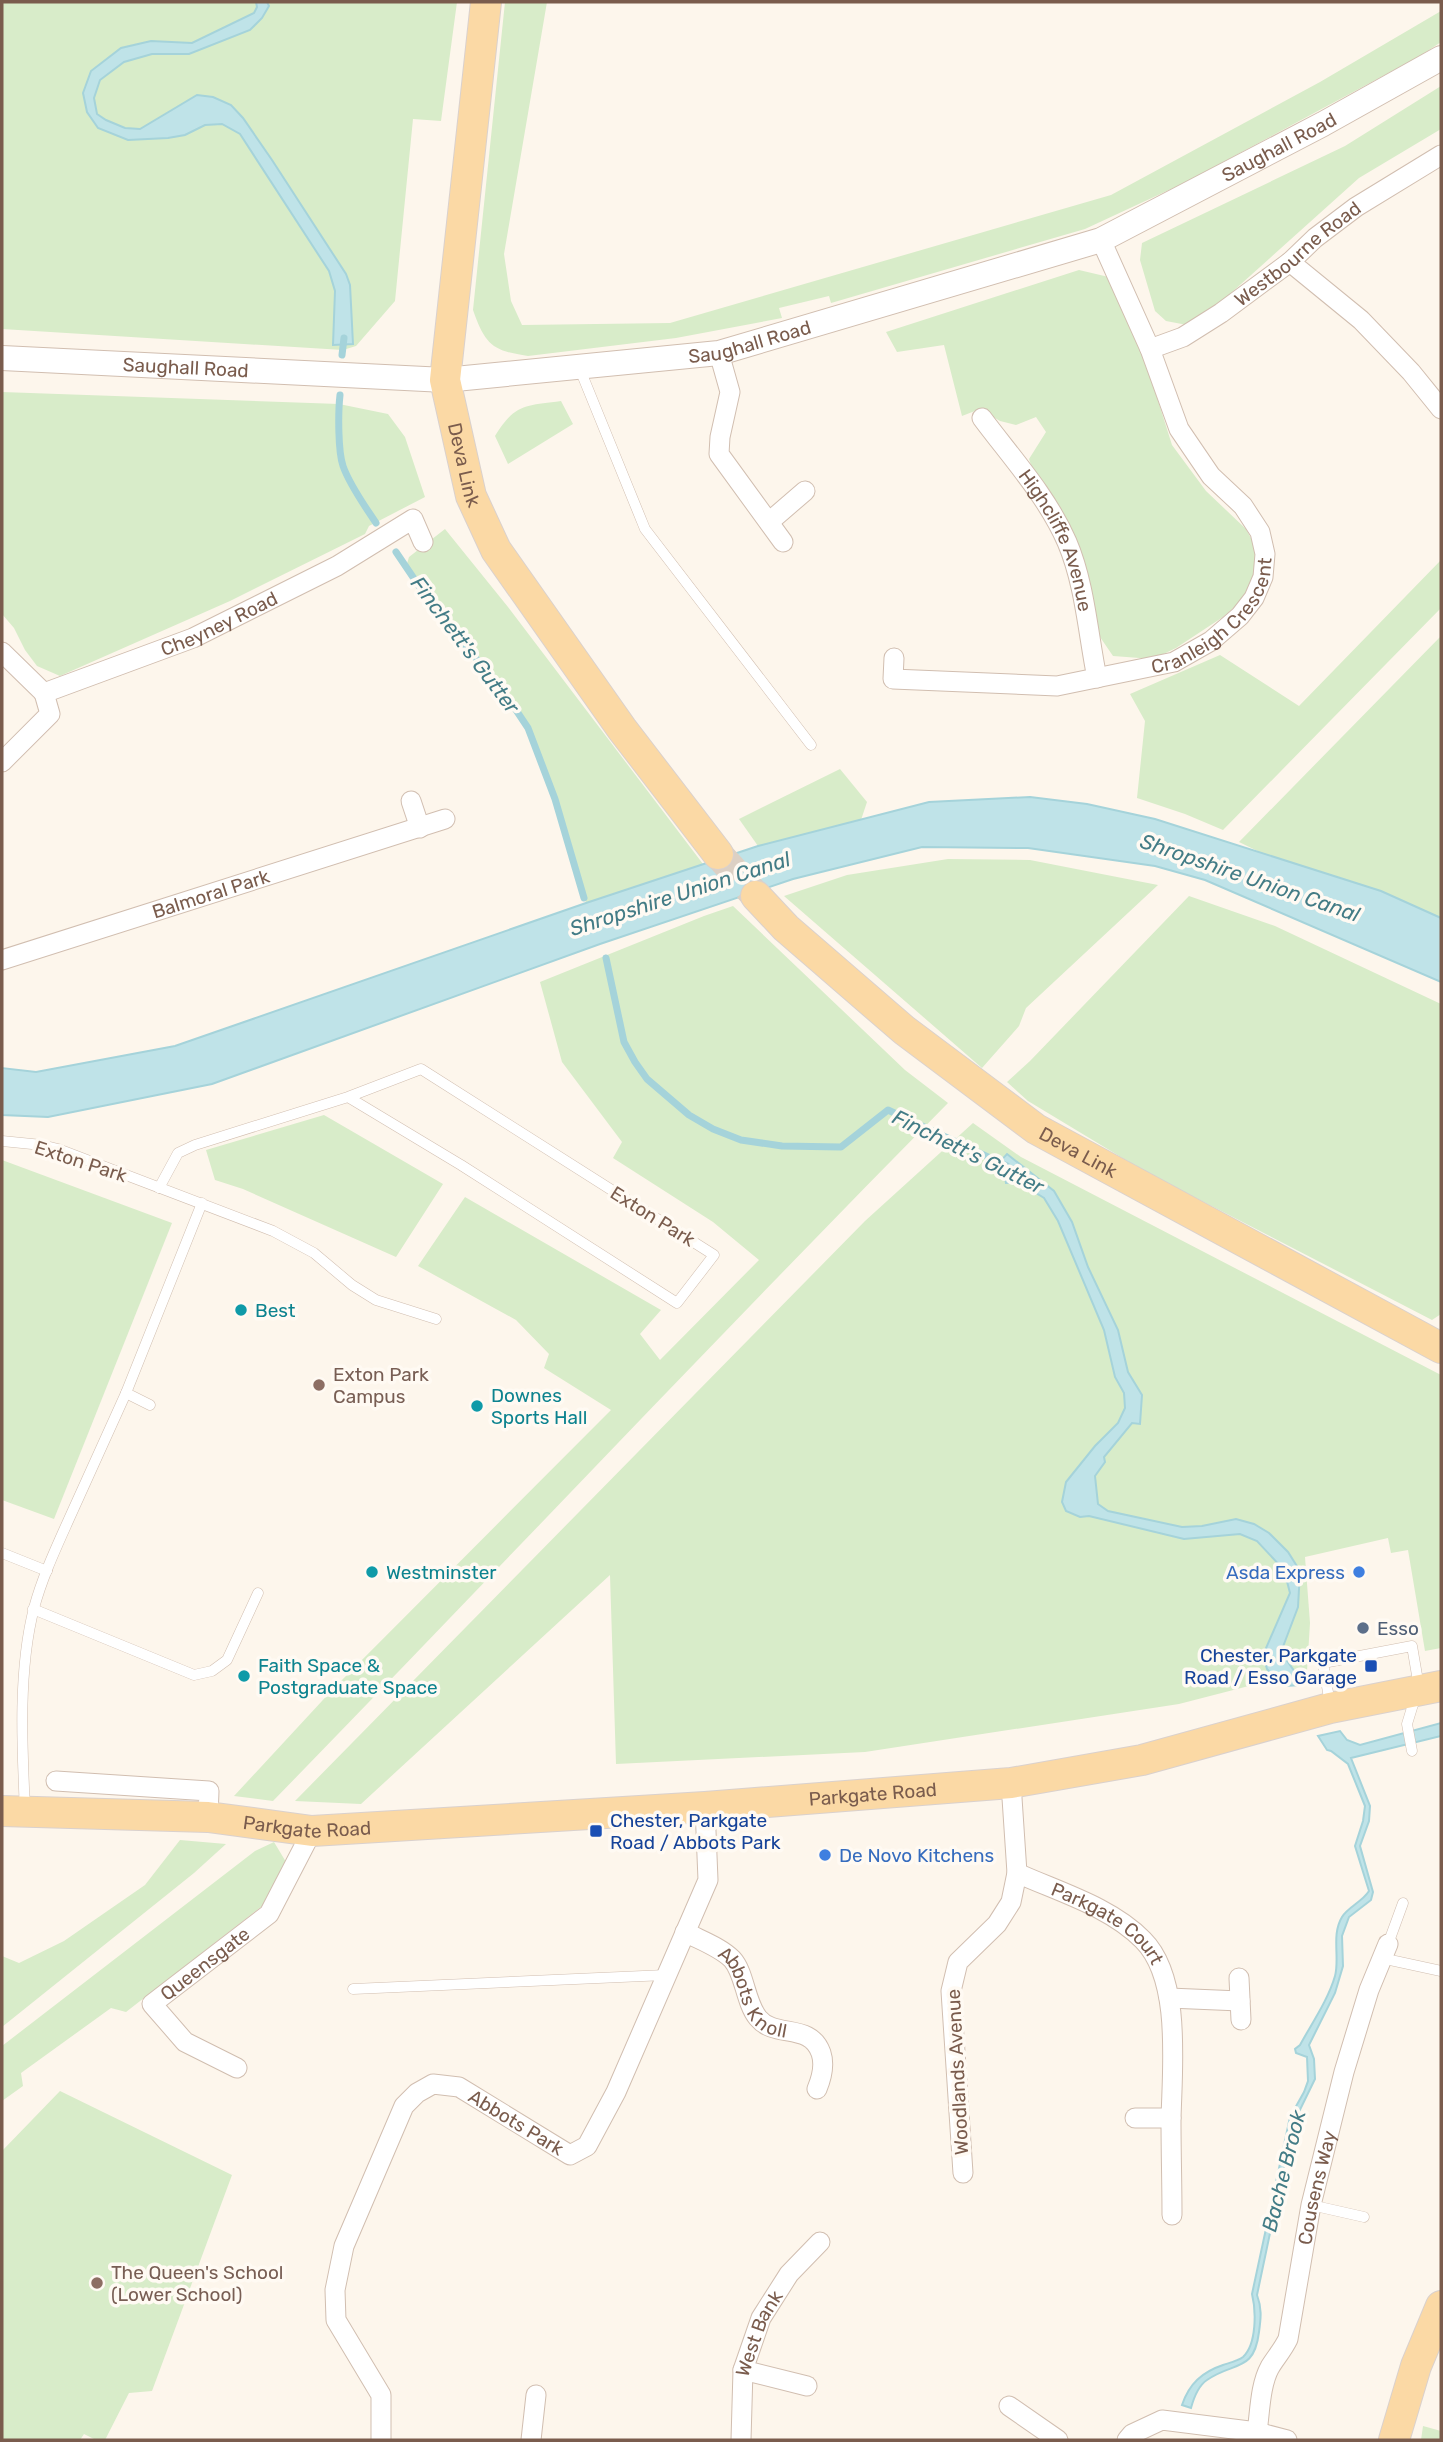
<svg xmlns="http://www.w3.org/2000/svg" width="1443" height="2442" font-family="Rubik,sans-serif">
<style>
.green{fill:#d8ecc9}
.water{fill:#bfe3e8;stroke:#a5d3da;stroke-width:2}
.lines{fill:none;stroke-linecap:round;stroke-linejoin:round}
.stream{stroke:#a5d3da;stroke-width:7}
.primary-tunnel{stroke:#dcd0c4;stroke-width:30;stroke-dasharray:30 15;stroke-linecap:butt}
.service-casing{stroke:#d1beb0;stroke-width:11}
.minor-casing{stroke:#d1beb0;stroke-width:21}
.tertiary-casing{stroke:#d1beb0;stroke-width:26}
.primary-casing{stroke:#dad1cd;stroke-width:32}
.service{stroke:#fff;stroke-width:10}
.minor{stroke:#fff;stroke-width:19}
.tertiary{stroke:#fff;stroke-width:24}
.primary{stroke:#fbd9a5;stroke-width:30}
.culture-dot{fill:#0f9aa8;stroke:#fffaf3;stroke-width:2.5}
.education-dot{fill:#8d6e63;stroke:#fffaf3;stroke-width:2.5}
.shop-dot{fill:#3f7fe0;stroke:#fffaf3;stroke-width:2.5}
.service-dot{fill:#5c6f8a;stroke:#fffaf3;stroke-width:2.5}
.transit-dot{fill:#1a4fb4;stroke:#fffaf3;stroke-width:2.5}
.labels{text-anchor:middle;stroke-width:7;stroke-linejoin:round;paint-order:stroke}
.street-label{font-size:19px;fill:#7a5c4d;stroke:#fffaf3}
.culture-label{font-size:19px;fill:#0d838f;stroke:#fffaf3;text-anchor:start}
.education-label{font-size:19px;fill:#785e54;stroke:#fffaf3;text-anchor:start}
.shop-label{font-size:19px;fill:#366cbe;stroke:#fffaf3;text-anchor:end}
.service-label{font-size:19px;fill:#4e5e75;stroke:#fffaf3;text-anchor:start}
.transit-label{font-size:19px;fill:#164399;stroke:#fffaf3;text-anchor:end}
.water-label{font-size:21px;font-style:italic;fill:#437c86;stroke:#fffaf3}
</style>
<rect width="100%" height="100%" fill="#fdf6ec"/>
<g class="green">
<polygon points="2,2 457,2 441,121 413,119 395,301 356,346 343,350 2,329"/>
<path d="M505,2H547L504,254L511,301L522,325L670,323L1111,195L1320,82L1441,11V42L1420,56L1184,183L1085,229L831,303L829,296L779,308L782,318L676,338L528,356C492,351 485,344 473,310Z"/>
<polygon points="1441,86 1441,129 1359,178 1221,302 1187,325 1166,321 1155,311 1140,260 1142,243 1345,146"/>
<polygon points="1079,270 1113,278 1154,388 1172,445 1206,491 1246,529 1259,553 1254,579 1245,598 1223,617 1176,648 1153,659 1113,656 1100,637 1084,559 1060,508 1035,477 1029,459 1046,432 1036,417 1016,425 1000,421 980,409 962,416 944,345 897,352 886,332"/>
<polygon points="2,392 339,404 388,414 405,437 425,497 369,526 365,534 230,601 60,676 37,666 25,650 14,628 2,614"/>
<path d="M561,401L573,424L508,464L495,436C515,403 526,406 561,401Z"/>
<polygon points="445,529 508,607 703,864 586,903 572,861 555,799 528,728 498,683 444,623 406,567 409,557"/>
<polygon points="1441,560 1441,608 1223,830 1185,814 1137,798 1145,721 1130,694 1220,655 1299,706"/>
<polygon points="1441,636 1441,918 1381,891 1272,858 1239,842"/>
<polygon points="840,769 867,802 861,820 758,846 739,819"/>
<polygon points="948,859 1030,860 1158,885 1026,1008 1019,1026 982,1068 784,896 847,875"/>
<polygon points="1189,896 1275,926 1441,1004 1441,1314 1432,1320 1144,1171 1028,1101 1007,1082 1030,1061"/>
<path d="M733,906L905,1070L948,1103C721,1333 499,1569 273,1801L234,1796L334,1688L611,1410L544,1368L549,1354L516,1320L418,1266L465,1197L661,1310L640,1334L660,1360L759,1260L713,1222L613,1158L622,1142L562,1062L540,982L704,916Z"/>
<polygon points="324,1115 443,1184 396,1257 243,1189 215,1180 206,1150"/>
<polygon points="973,1123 1021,1157 1441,1375 1441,1648 1425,1651 1408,1550 1391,1553 1388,1538 1305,1557 1310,1623 1307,1671 1179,1704 865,1752 616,1764 610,1575 361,1804 295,1801 865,1221"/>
<polygon points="2,1160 172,1223 54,1519 2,1500"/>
<polygon points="180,1840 226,1844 194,1873 2,2027 2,1956 19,1963 64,1941 145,1885"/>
<polygon points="274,1842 286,1862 266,1903 126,2012 111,2008 21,2073 23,2086 2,2101 2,2046 255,1851"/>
<polygon points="60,2091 232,2175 152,2391 129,2393 105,2440 96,2440 84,2434 80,2440 2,2440 2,2151"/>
<polygon points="1423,2426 1441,2431 1441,2440 1421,2440"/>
</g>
<g class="water">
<polygon points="256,2 267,2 269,6 262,18 250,30 189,54 152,54 124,62 100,80 94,98 97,114 106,120 125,128 140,129 197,95 213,97 231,105 243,118 272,160 346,274 350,285 353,344 333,345 335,291 329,271 240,134 222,124 205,125 185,135 168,138 128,140 98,128 87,112 83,93 91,71 121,48 151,41 192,43 254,13 257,7"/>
<polygon points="1030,797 1087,804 1155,819 1381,891 1441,918 1441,982 1205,880 1155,866 1028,848 922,847 793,879 600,944 212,1084 48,1117 2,1115 2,1068 36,1072 175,1046 586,903 758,846 929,802"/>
<polygon points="1007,1154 1054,1191 1072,1222 1088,1267 1118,1330 1128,1372 1142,1395 1140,1424 1132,1423 1104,1457 1105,1462 1095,1476 1098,1504 1108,1511 1182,1527 1202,1526 1236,1519 1254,1524 1269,1533 1288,1552 1300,1571 1298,1607 1281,1652 1304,1685 1282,1686 1267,1669 1263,1655 1290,1593 1284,1570 1257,1541 1240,1534 1184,1539 1089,1516 1080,1517 1066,1511 1062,1502 1066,1482 1095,1446 1118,1423 1125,1408 1124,1393 1115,1377 1104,1330 1058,1221 1044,1198 1018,1182 1006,1183 1004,1172 994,1168"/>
<path d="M1441,1723V1736L1351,1758L1370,1806L1369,1821L1360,1846L1373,1892L1371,1900L1349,1917L1342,1936L1343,1966L1335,1993L1309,2045L1314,2059L1315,2079L1293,2124L1257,2295C1262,2308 1261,2318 1259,2332C1254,2373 1234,2361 1207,2380C1198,2386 1194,2397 1191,2408L1182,2405C1189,2384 1202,2372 1223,2365C1229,2363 1238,2361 1243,2357C1257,2344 1256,2310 1252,2294L1290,2117L1304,2092L1308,2081L1307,2057L1296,2053L1295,2049L1300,2045C1312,2023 1328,2000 1335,1976C1340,1958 1331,1935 1342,1917C1348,1907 1362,1902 1369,1891L1355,1846L1363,1821L1365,1806L1348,1764L1331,1751L1327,1750L1318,1736L1340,1731L1347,1740L1360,1745Z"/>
</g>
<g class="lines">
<g class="stream">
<polyline points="342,355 344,338"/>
<path d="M340,395C338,413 338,451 343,466C350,486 365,506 376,523"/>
<polyline points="396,552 444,623 498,683 528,728 555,799 584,898"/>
<polyline points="606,958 624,1042 635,1062 647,1079 689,1115 713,1129 741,1140 782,1146 841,1147 888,1110 1007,1166"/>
</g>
<polyline class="primary-tunnel" points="718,854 756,896"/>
<defs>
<g id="service">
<polyline points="579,367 645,529 811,745"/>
<polyline points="2,1141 42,1145 58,1149 273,1231 314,1253 352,1285 376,1300 436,1319"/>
<polyline points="159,1188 178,1153 195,1145 348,1097 421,1069 714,1255 677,1303 461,1165 348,1097"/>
<polyline points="150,1405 126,1393 202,1203"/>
<polyline points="2,1553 47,1571"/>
<polyline points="33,1609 194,1675 212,1671 227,1660 258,1593"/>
<polyline points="1330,1704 1323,1663 1412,1646 1419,1687"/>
<polyline points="1412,1751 1407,1724 1415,1698"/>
<path d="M25,1810C22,1747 18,1670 34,1608C42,1578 56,1548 69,1519C88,1477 107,1435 126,1393"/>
<polyline points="1388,1944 1403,1903"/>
<polyline points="1381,1958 1441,1971"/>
<polyline points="353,1989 666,1975"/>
<polyline points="1311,2205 1364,2217"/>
</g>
<g id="minor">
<polyline points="1290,262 1361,320 1411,372 1441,409"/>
<path id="s1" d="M1150,349L1183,337L1221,313L1290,262L1315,238L1356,207L1441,155"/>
<polyline points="719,353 730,392 720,437 719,454 783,542"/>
<path id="s2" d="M982,418C1011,457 1047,496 1067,542C1085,584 1088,634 1097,678"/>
<polyline points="769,522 805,491"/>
<path id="s3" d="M2,652L44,693L193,638L337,566L413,519L423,542"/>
<path id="s4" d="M894,658L893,679L1057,686L1174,662L1211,641L1240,616L1254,598L1263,577L1265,554L1260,532L1243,506L1211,476L1179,429L1150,349L1101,240"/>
<polyline points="2,762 50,714 44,693"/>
<polyline points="411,801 420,828"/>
<path id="s5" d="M2,960L445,819"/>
<polyline points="56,1781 209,1791 208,1817"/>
<path id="s6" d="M1017,1873C1059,1892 1111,1907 1143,1940C1182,1979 1172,2069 1171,2120C1171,2152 1172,2184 1172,2215"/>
<path id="s7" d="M685,1932C700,1940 720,1947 732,1959C745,1973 745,2002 758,2018C775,2039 810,2022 821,2053C825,2065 822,2077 817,2089"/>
<polyline points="1239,1978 1241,2020"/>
<polyline points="1169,1998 1240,2001"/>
<path id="s8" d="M237,2068L185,2042L152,2004L269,1914L312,1831"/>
<polyline points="1135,2118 1171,2118"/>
<polyline points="963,2173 951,1991 958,1962 997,1924 1011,1902 1017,1873 1011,1783"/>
<polyline points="743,2370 807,2386"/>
<polyline points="1009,2406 1058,2440"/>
<path id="s9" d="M1257,2432C1260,2412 1260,2385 1270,2367C1276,2357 1282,2351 1288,2339L1311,2205L1344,2072L1369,1990L1388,1944"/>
<path id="s10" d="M381,2440V2395L336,2320L335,2290L344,2246L404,2106L417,2093L433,2084L459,2087L570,2155L587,2146L616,2092L708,1880L705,1807"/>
<polyline points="531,2440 536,2395"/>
<path id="s11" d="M741,2440L743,2370L761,2318L789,2274L820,2242"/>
<polyline points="1127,2440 1132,2434 1162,2420 1257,2432 1287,2440"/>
</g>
<g id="tertiary">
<path id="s12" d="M2,358L445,380L719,353L1101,240L1323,124L1441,58"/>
</g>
<g id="primary">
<path id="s13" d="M486,2L445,380L471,496L496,550L622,729L718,854"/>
<path id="s14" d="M756,896L786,928L904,1030L1036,1129L1441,1348"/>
<path id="s15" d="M2,1811L208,1817L312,1831L705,1807L1011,1783L1142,1760L1330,1708L1441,1686"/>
<polyline points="1394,2440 1416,2366 1441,2306"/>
</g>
</defs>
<use href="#service" class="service-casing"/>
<use href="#minor" class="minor-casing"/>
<use href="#tertiary" class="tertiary-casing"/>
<use href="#primary" class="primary-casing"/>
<use href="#service" class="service"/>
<use href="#minor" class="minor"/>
<use href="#tertiary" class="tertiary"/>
<use href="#primary" class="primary"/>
</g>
<g class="culture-dot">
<circle cx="241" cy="1310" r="7"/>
<circle cx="477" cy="1406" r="7"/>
<circle cx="372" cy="1572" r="7"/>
<circle cx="244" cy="1676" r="7"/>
</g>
<g class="education-dot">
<circle cx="319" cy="1385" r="7"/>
<circle cx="97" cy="2283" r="7"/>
</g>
<g class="shop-dot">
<circle cx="1359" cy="1572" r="7"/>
<circle cx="825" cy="1855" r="7"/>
</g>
<circle class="service-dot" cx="1363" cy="1628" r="7"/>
<g class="transit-dot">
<rect x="1364" y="1659" width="14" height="14" rx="3.5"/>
<rect x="589" y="1824" width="14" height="14" rx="3.5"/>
</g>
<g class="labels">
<g class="street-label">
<text dy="7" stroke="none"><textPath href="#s12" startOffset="1318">Saughall Road</textPath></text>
<text dy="7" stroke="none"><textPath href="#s1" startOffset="177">Westbourne Road</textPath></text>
<text dy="7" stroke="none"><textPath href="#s12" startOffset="751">Saughall Road</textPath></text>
<text dy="7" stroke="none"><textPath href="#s12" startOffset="184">Saughall Road</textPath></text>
<text dy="7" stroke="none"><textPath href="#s13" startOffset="467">Deva Link</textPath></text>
<text dy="7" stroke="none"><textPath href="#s2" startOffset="145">Highcliffe Avenue</textPath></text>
<text dy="7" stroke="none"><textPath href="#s4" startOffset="366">Cranleigh Crescent</textPath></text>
<text dy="7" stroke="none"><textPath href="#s3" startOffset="247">Cheyney Road</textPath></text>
<text dy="7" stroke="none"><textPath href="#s5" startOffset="219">Balmoral Park</textPath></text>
<text dy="7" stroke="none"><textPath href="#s14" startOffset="413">Deva Link</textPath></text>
<text transform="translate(81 1161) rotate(18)" y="7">Exton Park</text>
<text transform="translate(653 1216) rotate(32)" y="7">Exton Park</text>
<text dy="7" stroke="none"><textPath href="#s15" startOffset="873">Parkgate Road</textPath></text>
<text dy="7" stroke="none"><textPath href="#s15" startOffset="306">Parkgate Road</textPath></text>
<text dy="7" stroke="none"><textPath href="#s6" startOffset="105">Parkgate Court</textPath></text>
<text dy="7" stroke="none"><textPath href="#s8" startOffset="175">Queensgate</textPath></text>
<text dy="7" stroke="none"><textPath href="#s7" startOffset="96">Abbots Knoll</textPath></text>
<text transform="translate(957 2072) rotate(-93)" y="7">Woodlands Avenue</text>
<text dy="7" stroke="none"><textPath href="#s10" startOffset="490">Abbots Park</textPath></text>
<text dy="7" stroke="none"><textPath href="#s9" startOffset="254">Cousens Way</textPath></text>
<text dy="7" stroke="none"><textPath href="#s11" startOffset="110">West Bank</textPath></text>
</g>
<g class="culture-label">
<text x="255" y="1317">Best</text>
<text x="491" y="1402">Downes<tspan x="491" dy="22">Sports Hall</tspan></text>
<text x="386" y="1579">Westminster</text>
<text x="258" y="1672">Faith Space &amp;<tspan x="258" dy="22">Postgraduate Space</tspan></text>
</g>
<g class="education-label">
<text x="333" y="1381">Exton Park<tspan x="333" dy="22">Campus</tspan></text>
<text x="111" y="2279">The Queen's School<tspan x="111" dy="22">(Lower School)</tspan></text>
</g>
<g class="shop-label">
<text x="1345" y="1579">Asda Express</text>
<text x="839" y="1862" text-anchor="start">De Novo Kitchens</text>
</g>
<g class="service-label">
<text x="1377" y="1635">Esso</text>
</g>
<g class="transit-label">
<text x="1357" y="1662">Chester, Parkgate<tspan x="1357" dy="22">Road / Esso Garage</tspan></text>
<text x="610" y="1827" text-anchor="start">Chester, Parkgate<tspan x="610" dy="22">Road / Abbots Park</tspan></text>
</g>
<g class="water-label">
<text transform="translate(465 645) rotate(53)" y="7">Finchett's Gutter</text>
<text transform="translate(1250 878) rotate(19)" y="7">Shropshire Union Canal</text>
<text transform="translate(680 894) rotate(-18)" y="7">Shropshire Union Canal</text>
<text transform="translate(968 1152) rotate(26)" y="7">Finchett's Gutter</text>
<text transform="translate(1284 2171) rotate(-76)" y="7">Bache Brook</text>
</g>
</g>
<rect width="1443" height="2442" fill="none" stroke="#7a5c4d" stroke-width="7"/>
</svg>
